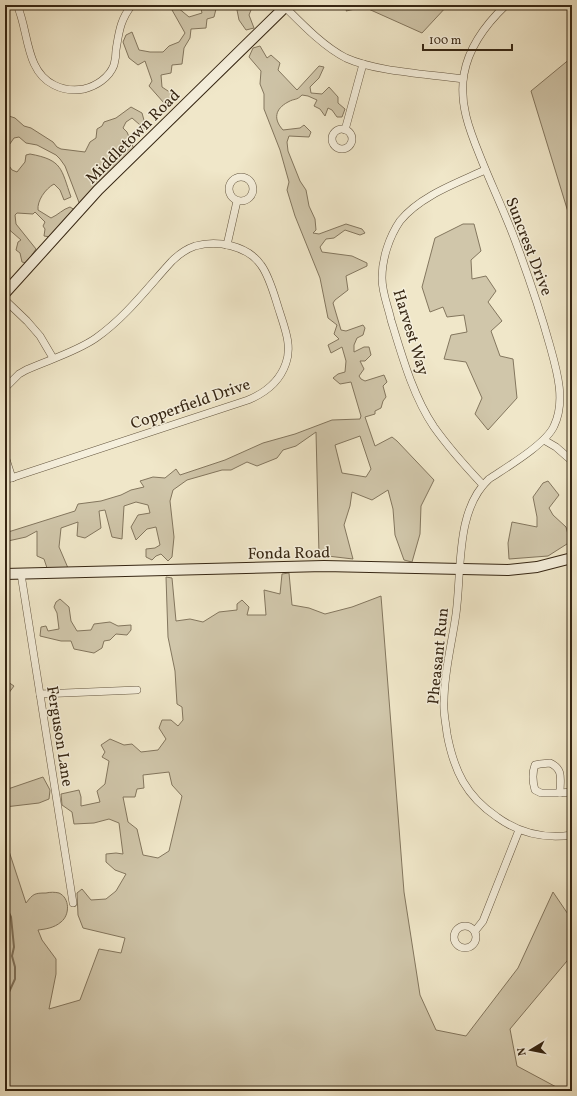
<svg xmlns="http://www.w3.org/2000/svg" width="577" height="1096" font-family="Vollkorn,serif">
<style>
.green{fill:#d0c6aa;stroke:#83765e;fill-rule:evenodd}
.lines{fill:none;stroke-linecap:round;stroke-linejoin:round}
.stream{stroke:#80725b;stroke-width:2}
.street-casing{stroke:#645640;stroke-width:8}
.secondary-casing{stroke:#362613;stroke-width:12}
.street{stroke:#f5efdc;stroke-width:7}
.secondary{stroke:#f5efdc;stroke-width:10}
.labels{text-anchor:middle;stroke-width:3;stroke-linejoin:round;paint-order:stroke}
.street-label{font-size:16px;fill:#362613;stroke:#f5efdc}
</style>
<rect width="100%" height="100%" fill="#f0e7c9"/>
<filter id="stains"><feTurbulence type="fractalNoise" baseFrequency=".005" numOctaves="4"/><feColorMatrix values="0 0 0 0 .2 0 0 0 0 .09 0 0 0 0 .02 0 0 0 .5 -.17"/></filter>
<radialGradient id="worn" r=".72"><stop offset=".6" stop-color="#630" stop-opacity="0"/><stop offset="1" stop-color="#630" stop-opacity=".3"/></radialGradient>
<g class="green">
<polygon points="200,5 217,5 214,17 207,19 206,28 191,29 190,38 184,48 182,64 172,65 171,73 161,75 162,87 171,93 175,99 172,105 164,103 149,86 152,81 145,61 138,65 129,58 123,42 126,35 132,32 139,50 150,52 163,52 169,46 179,42 185,33 172,10 177,7 189,17 202,13"/>
<polygon points="236,5 247,5 251,10 249,15 254,28 246,30 239,20"/>
<polygon points="349,5 448,5 422,33 364,7 346,11"/>
<path d="M260,46L267,58L271,55L280,63L278,70L297,90L319,66L324,67L319,78L310,87L311,93L322,94L329,87L338,97V103L345,109L342,117H337L332,110L328,108L325,116L320,109L314,106L317,100L308,96L302,95C296,101 295,98 288,102C275,109 273,119 283,130L300,128L304,125L311,132L309,137L289,136L287,142L288,151L300,181L306,190L309,206L315,219L316,230L313,233L319,234L346,224L362,229L365,233L360,235L345,230L334,238L326,239L320,247L322,252L352,256L367,263V266L346,276L348,290L335,300L333,303L341,330L346,331L363,325L365,328L363,335L357,338L354,345V352L364,347H369L371,355L365,361H360L364,369L359,376L361,379L365,381L384,375L387,382L383,386L386,397L383,401L381,408L375,411V414L365,417L375,446L392,437L397,441L434,480L421,506L420,534L412,562L404,560L395,535L393,509L388,490L372,500L352,492L350,506L344,525L353,559L319,555L316,432L296,446L283,450L277,458L257,466L247,462L231,470H222L187,480L173,490L170,501L174,537L172,557L168,561L161,554L156,556L152,560L146,557V549L155,548L160,545L156,527L147,529L136,540L131,527L138,515L150,513L148,505L136,502L124,506L122,539L112,537L105,510L99,511L101,528L85,538L77,536L78,522L61,528L59,547L68,568H47L44,559L37,556V531L26,537L8,541L7,545L5,546V533L75,511L78,504L101,501L121,495L131,490L144,487L140,481L153,477L165,478L176,469L180,475L225,460L263,443L295,434L332,420L360,419L361,416L351,382L340,384L333,378L338,374L345,372L346,361L342,347L331,353L328,345L339,339L334,334L337,325L328,318L320,278L295,216L287,190L289,182L280,150L264,109V94L260,84L261,71L249,57L253,48ZM360,436L371,469L366,477L342,473L335,445Z"/>
<polygon points="571,58 572,58 572,225 531,91"/>
<polygon points="131,107 142,113 147,131 132,118 126,122 123,128 127,132 134,149 80,205 65,166 60,159 56,155 37,145 26,143 19,137 14,138 5,151 5,112 9,116 15,118 24,126 31,128 53,142 57,147 61,149 85,152 90,142 96,138 97,129 102,126 104,122 116,118"/>
<path d="M30,154C63,160 61,169 71,197L64,200L60,190L54,184C45,189 37,201 38,210L51,218C58,215 63,209 70,207L75,210L51,237L44,236L45,229L43,226L45,222L35,212L33,214L17,213L15,215L16,224L36,249C32,254 31,258 26,263L22,262L20,253L16,250L18,242L21,240L5,226V160L12,170L17,172L25,162L26,155Z"/>
<polygon points="463,224 474,224 481,251 471,260 472,279 486,276 496,291 488,302 502,321 491,331 500,356 513,359 517,398 488,430 475,414 482,398 466,362 444,359 451,335 467,332 464,315 447,317 443,307 430,312 422,287 435,238"/>
<polygon points="548,481 559,495 549,508 553,515 566,527 570,542 548,556 509,559 508,543 512,522 537,527 537,517 533,497 543,483"/>
<path d="M289,573L292,605L309,608L325,614L352,607L381,596L404,892L420,995L436,1030L466,1036L518,968L553,892L572,920V955L510,1029L517,1066L560,1089L572,1087V1091H5V839L26,903C33,894 34,893 46,893C50,892 55,892 59,893C70,898 70,915 61,922C54,928 46,929 38,930L42,940L56,959V974L49,1009L80,1000L99,949L121,953L125,938L83,928L78,915L77,893L82,889L91,900L106,899L116,891L126,874L115,870L106,862V854L116,853L123,854L119,823L109,819L94,823L74,824L72,812L62,805L61,794L79,790L81,797V806L100,802L97,791L105,784L109,761L102,757L105,752L101,745L110,739L124,745L132,744L141,752L158,750L166,739L159,728L162,720H171L178,726L183,720L182,707L177,704L175,671L168,637L166,577L172,578L176,621L190,619L203,622L219,612L237,610V604L242,600L249,607L247,615H266L264,590L280,594L282,574ZM169,772L172,785L182,796L169,851L158,858L143,855L137,829L128,822L123,797H135L137,789L144,788L143,775Z"/>
<polygon points="60,599 69,607 71,621 77,631 91,630 94,624 110,622 118,626 131,625 131,630 127,635 116,634 110,640 104,641 102,648 94,653 74,649 71,641 61,641 40,636 41,627 46,626 48,631 59,629 57,613 54,607 56,602"/>
<polygon points="5,680 14,686 8,694 5,693"/>
<polygon points="43,777 50,790 49,799 39,803 5,807 5,790"/>
</g>
<g class="lines">
<polyline class="stream" points="5,905 11,917 14,947 12,956 15,967 15,979 9,992 8,1019 5,1026"/>
<defs>
<g id="street">
<path d="M17,5C29,31 25,71 54,85C64,90 73,91 84,89C96,86 109,78 114,65C115,61 116,55 116,50C119,32 120,20 132,5"/>
<path d="M506,5C486,24 469,46 464,74C459,103 469,129 480,156C491,184 504,211 515,240C528,275 540,310 550,346C557,371 566,401 554,426C546,444 507,467 489,479C455,510 462,571 456,614C452,643 444,672 444,701C443,712 446,724 447,734C454,771 466,796 497,817C519,833 545,839 572,835"/>
<path d="M285,7C302,24 324,47 346,58C377,72 429,74 463,79"/>
<circle cx="342" cy="139" r="10"/>
<polyline points="345,130 363,64"/>
<circle cx="241" cy="189" r="12"/>
<polyline points="227,245 237,201"/>
<polyline points="5,300 27,321 40,336 53,358"/>
<path d="M5,388L19,374L26,370C48,360 76,352 96,338C126,317 148,287 172,261C178,255 186,249 195,246C217,240 247,245 261,265C270,277 275,298 280,313C285,329 292,346 286,363C280,381 265,393 248,400L5,480"/>
<polyline points="544,440 556,447 572,461"/>
<polyline points="5,456 12,478"/>
<path d="M483,485C466,467 449,448 434,427C413,396 402,356 391,320C388,306 382,293 382,278C382,259 389,237 400,221C420,196 457,183 485,170"/>
<polyline points="21,574 73,903"/>
<polyline points="40,694 137,690"/>
<path d="M550,763C564,769 560,780 560,793H541L535,790C533,783 532,773 535,765L540,764Z"/>
<polyline points="560,793 572,792"/>
<circle cx="465" cy="937" r="11"/>
<polyline points="475,931 483,921 519,830"/>
</g>
<g id="secondary">
<polyline points="5,293 98,190 287,5"/>
<polyline points="5,574 324,566 508,570 537,567 572,558"/>
</g>
</defs>
<use href="#street" class="street-casing"/>
<use href="#secondary" class="secondary-casing"/>
<use href="#street" class="street"/>
<use href="#secondary" class="secondary"/>
</g>
<g class="labels">
<g class="street-label">
<text transform="translate(132 136) rotate(-45)" y="6">Middletown Road</text>
<text transform="translate(530 246) rotate(69)" y="6">Suncrest Drive</text>
<text transform="translate(412 332) rotate(73)" y="6">Harvest Way</text>
<text transform="translate(190 403) rotate(-19)" y="6">Copperfield Drive</text>
<text transform="translate(289 552) rotate(-1)" y="6">Fonda Road</text>
<text transform="translate(437 656) rotate(-84)" y="6">Pheasant Run</text>
<text transform="translate(61 736) rotate(81)" y="6">Ferguson Lane</text>
</g>
</g>
<rect width="577" height="1096" fill="none" stroke="#f0e7c9" stroke-width="20"/>
<rect x="6" y="6" width="565" height="1084" fill="none" stroke="#362613" stroke-width="2"/>
<rect x="10" y="10" width="557" height="1076" fill="none" stroke="#362613"/>
<g transform="translate(531 1050) rotate(260)" stroke="#f5efdc" stroke-width="3" paint-order="stroke">
<path d="M0-3L7 15L0 10L-7 15Z" fill="#362613"/>
<text y="-6" font-size="11" font-weight="bold" text-anchor="middle" fill="#362613">N</text>
</g>
<path d="M423 44v6h89v-6" fill="none" stroke="#362613" stroke-width="2"/>
<text x="429" y="44" font-size="12" fill="#362613" stroke="#f5efdc" stroke-width="3" paint-order="stroke">100 m</text>
<rect width="100%" height="100%" filter="url(#stains)"/>
<rect width="100%" height="100%" fill="url(#worn)"/>
</svg>
